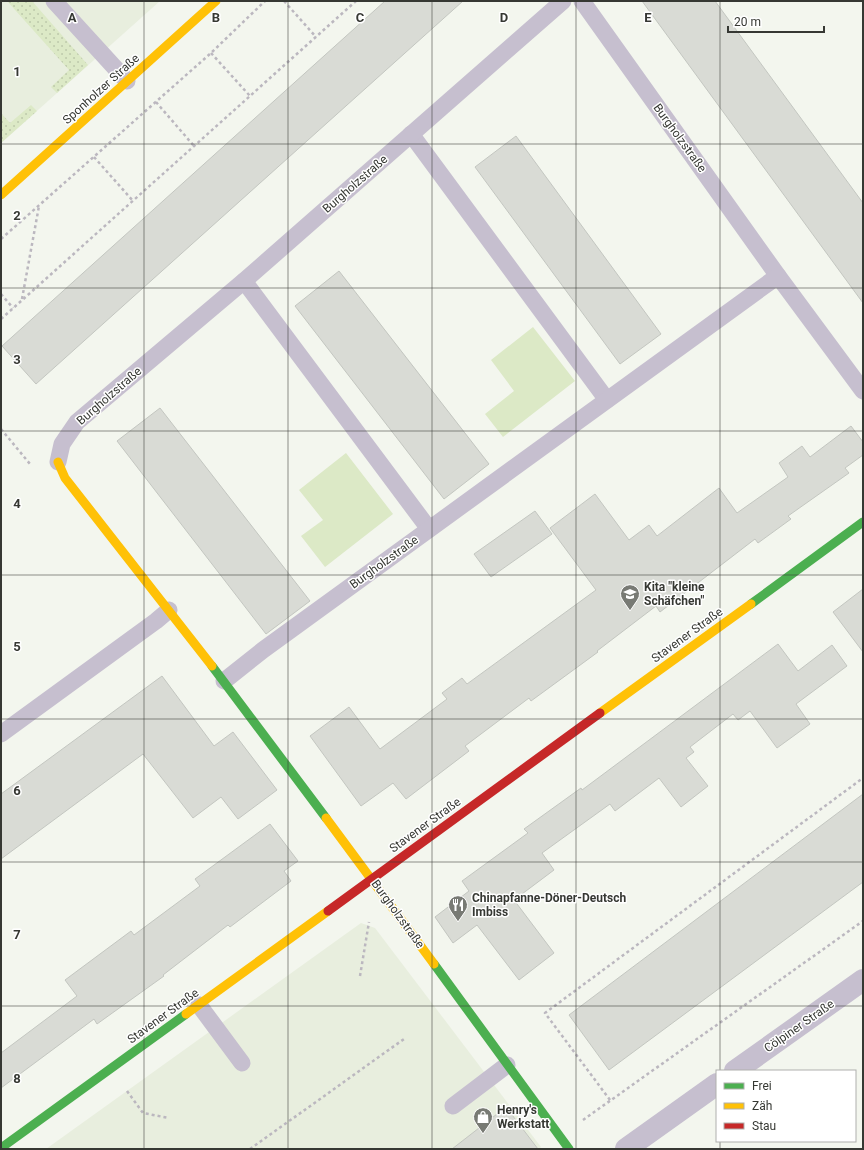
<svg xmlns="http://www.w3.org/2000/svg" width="864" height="1150" font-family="Roboto,sans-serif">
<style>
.built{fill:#e8eede}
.grass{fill:url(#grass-dots)}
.green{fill:#dce9c6}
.building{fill:#d9dbd5;stroke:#c3c6c0}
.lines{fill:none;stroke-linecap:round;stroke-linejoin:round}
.path{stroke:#bbb7bf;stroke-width:2.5;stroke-dasharray:3 3;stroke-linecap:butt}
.lane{stroke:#c6bfcf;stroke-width:17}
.street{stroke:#c6bfcf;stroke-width:22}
.fast{stroke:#4caf50;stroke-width:9}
.slow{stroke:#ffc107;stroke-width:9}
.jam{stroke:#c62828;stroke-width:9}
.grid{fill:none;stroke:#363833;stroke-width:1;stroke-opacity:0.55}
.labels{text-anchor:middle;stroke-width:3;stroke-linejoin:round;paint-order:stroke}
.street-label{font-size:12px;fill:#363833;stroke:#fff}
.poi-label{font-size:12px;font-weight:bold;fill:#363833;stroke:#fff;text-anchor:start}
.grid-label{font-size:13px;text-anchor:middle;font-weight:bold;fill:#363833;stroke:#fff;stroke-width:3;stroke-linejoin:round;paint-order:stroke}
</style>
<defs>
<pattern id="grass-dots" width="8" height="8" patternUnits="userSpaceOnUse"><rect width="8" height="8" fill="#dce9c6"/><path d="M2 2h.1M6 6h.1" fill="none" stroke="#bdc9ab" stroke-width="1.8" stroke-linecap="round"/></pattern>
</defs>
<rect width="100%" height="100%" fill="#f3f6ee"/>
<g class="built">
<polygon points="1,1 160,1 1,143"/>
<polygon points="361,923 375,928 541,1147 539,1149 46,1149"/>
</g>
<g class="grass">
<polygon points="7,1 32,1 88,65 57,93 51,87 69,70"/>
<polygon points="31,105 37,111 1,143 1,113 10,123"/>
</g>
<g class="green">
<polygon points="533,327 575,381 503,437 485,414 514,391 491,360"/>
<polygon points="346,453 393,514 325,567 301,536 323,520 299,490"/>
</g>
<g class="building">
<polygon points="385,1 463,1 36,384 2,346"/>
<polygon points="642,1 715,1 863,203 863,303"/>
<polygon points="516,136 661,334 620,364 475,167"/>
<polygon points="339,271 489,464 444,499 295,306"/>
<polygon points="160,408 310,601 266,634 117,441"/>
<polygon points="851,426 863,442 863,455 845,468 849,473 788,516 791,519 758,543 755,539 660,612 656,606 597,651 598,652 531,701 529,698 465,746 469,751 406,799 393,783 361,806 310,736 349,707 380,749 447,699 442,693 462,678 467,684 596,590 550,528 595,494 629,540 649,525 657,536 719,488 737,513 788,477 779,463 802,446 810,457"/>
<polygon points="535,511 552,534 491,577 474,554"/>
<polygon points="863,589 863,652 833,612"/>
<polygon points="778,644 798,671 832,645 847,666 796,704 810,724 777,748 750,711 738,720 733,714 690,747 694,752 686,758 708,786 681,807 659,778 615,811 610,804 542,853 554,870 514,900 554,953 519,980 477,925 453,943 435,917 469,891 462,881 528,833 524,829 581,788 582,790"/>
<polygon points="162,676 214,746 233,732 277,790 238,819 221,797 193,818 143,754 1,859 1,794"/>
<polygon points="863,794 863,882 609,1070 569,1015"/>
<polygon points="270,824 298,861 284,871 291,881 230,927 228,925 163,975 164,976 97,1024 94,1019 1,1088 1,1053 77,996 65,980 131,931 134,935 200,886 195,879"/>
<polygon points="506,1107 538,1149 452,1149"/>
</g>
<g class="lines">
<g class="path">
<polyline points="284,1 316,37"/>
<polyline points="211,53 250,96"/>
<polyline points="156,102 194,146"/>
<polyline points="94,157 133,201"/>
<polyline points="1,239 211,53 265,1"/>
<polyline points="1,294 13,308"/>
<polyline points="22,299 39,206"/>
<polyline points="1,319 356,1"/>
<polyline points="1,429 30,464"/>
<polyline points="360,976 369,922"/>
<polyline points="127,1091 143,1113 169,1118"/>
<polyline points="610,1100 545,1013 863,778"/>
<polyline points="583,1120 863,921"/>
<polyline points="250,1149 404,1039"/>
</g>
<g class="lane">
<polyline points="54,1 127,81"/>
<polyline points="582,1 778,276 863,391"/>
<polyline points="411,134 607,400"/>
<polyline points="244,281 429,529"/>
<polyline points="58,462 62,444 77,422 244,281 563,1"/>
<polyline points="224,681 263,650 778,276"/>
<polyline points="1,734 156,621 169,610"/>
<polyline points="199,1005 242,1063"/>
<polyline points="453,1106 507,1065"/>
</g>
<g class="street">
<polyline points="735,1071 863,980"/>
<polyline points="626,1149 717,1084"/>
</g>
<g class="fast">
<polyline points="751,604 863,522"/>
<polyline points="212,666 326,818"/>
<polyline points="434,964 569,1149"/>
<polyline points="1,1148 186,1014"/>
</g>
<g class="slow">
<polyline points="1,195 216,1"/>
<polyline points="58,462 65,478 212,666"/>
<polyline points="600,713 751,604"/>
<polyline points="326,818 434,964"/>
<polyline points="186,1014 328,911"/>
</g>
<polyline class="jam" points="328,911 600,713"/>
</g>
<path class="grid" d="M144,1V1149M288,1V1149M432,1V1149M576,1V1149M720,1V1071M1,144H863M1,288H863M1,431H863M1,575H863M1,719H863M1,862H863M1,1006H863M720,1141V1149"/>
<defs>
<symbol id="school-pin" viewBox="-11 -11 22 30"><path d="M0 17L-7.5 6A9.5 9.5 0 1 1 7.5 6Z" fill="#787a74" stroke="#fff"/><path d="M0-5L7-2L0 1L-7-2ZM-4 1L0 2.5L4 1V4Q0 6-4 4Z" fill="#fff"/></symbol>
<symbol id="restaurant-pin" viewBox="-11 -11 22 30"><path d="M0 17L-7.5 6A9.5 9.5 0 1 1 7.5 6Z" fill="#787a74" stroke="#fff"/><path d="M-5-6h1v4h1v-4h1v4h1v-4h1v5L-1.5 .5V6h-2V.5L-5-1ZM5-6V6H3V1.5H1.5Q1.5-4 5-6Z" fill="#fff"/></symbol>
<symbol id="shop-pin" viewBox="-11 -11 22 30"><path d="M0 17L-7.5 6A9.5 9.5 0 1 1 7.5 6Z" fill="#787a74" stroke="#fff"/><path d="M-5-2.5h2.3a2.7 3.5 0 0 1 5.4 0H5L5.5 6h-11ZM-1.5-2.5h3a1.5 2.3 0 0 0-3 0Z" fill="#fff"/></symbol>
</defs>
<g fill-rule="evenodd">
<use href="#school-pin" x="619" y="583" width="22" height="30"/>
<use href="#restaurant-pin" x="447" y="894" width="22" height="30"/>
<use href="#shop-pin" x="472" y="1106" width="22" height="30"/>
</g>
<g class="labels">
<g class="street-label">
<text transform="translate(101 89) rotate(-42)" y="4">Sponholzer Straße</text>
<text transform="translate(680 138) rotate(54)" y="4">Burgholzstraße</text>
<text transform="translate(355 184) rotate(-41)" y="4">Burgholzstraße</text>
<text transform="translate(109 396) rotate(-41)" y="4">Burgholzstraße</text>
<text transform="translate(384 562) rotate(-36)" y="4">Burgholzstraße</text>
<text transform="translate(687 635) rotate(-36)" y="4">Stavener Straße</text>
<text transform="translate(425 825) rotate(-36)" y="4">Stavener Straße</text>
<text transform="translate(398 914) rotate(54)" y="4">Burgholzstraße</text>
<text transform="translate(163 1016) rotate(-36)" y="4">Stavener Straße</text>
<text transform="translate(799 1026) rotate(-35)" y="4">Cölpiner Straße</text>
</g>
<g class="poi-label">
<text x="644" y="591">Kita "kleine<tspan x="644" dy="14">Schäfchen"</tspan></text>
<text x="472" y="902">Chinapfanne-Döner-Deutsch<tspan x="472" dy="14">Imbiss</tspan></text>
<text x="497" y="1114">Henry's<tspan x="497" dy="14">Werkstatt</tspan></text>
</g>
</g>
<g class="grid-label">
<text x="72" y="22">A</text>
<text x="216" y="22">B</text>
<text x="360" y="22">C</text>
<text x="504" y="22">D</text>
<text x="648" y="22">E</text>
<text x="17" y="76">1</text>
<text x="17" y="220">2</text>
<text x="17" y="364">3</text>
<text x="17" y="508">4</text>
<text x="17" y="651">5</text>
<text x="17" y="795">6</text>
<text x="17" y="939">7</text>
<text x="17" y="1083">8</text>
</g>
<rect width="864" height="1150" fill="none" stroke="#363833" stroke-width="4"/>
<rect x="716" y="1070" width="140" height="72" fill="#ffffff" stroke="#afafad"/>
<rect x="724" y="1083" width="20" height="6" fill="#4caf50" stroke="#afafad"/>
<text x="752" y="1090" font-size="12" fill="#363833">Frei</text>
<rect x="724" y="1103" width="20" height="6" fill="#ffc107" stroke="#afafad"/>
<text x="752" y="1110" font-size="12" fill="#363833">Zäh</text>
<rect x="724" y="1123" width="20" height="6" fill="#c62828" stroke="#afafad"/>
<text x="752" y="1130" font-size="12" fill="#363833">Stau</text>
<path d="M728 26v6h96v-6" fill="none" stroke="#363833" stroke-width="2"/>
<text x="734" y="26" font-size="12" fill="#363833" stroke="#ffffff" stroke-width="3" paint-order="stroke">20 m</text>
</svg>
